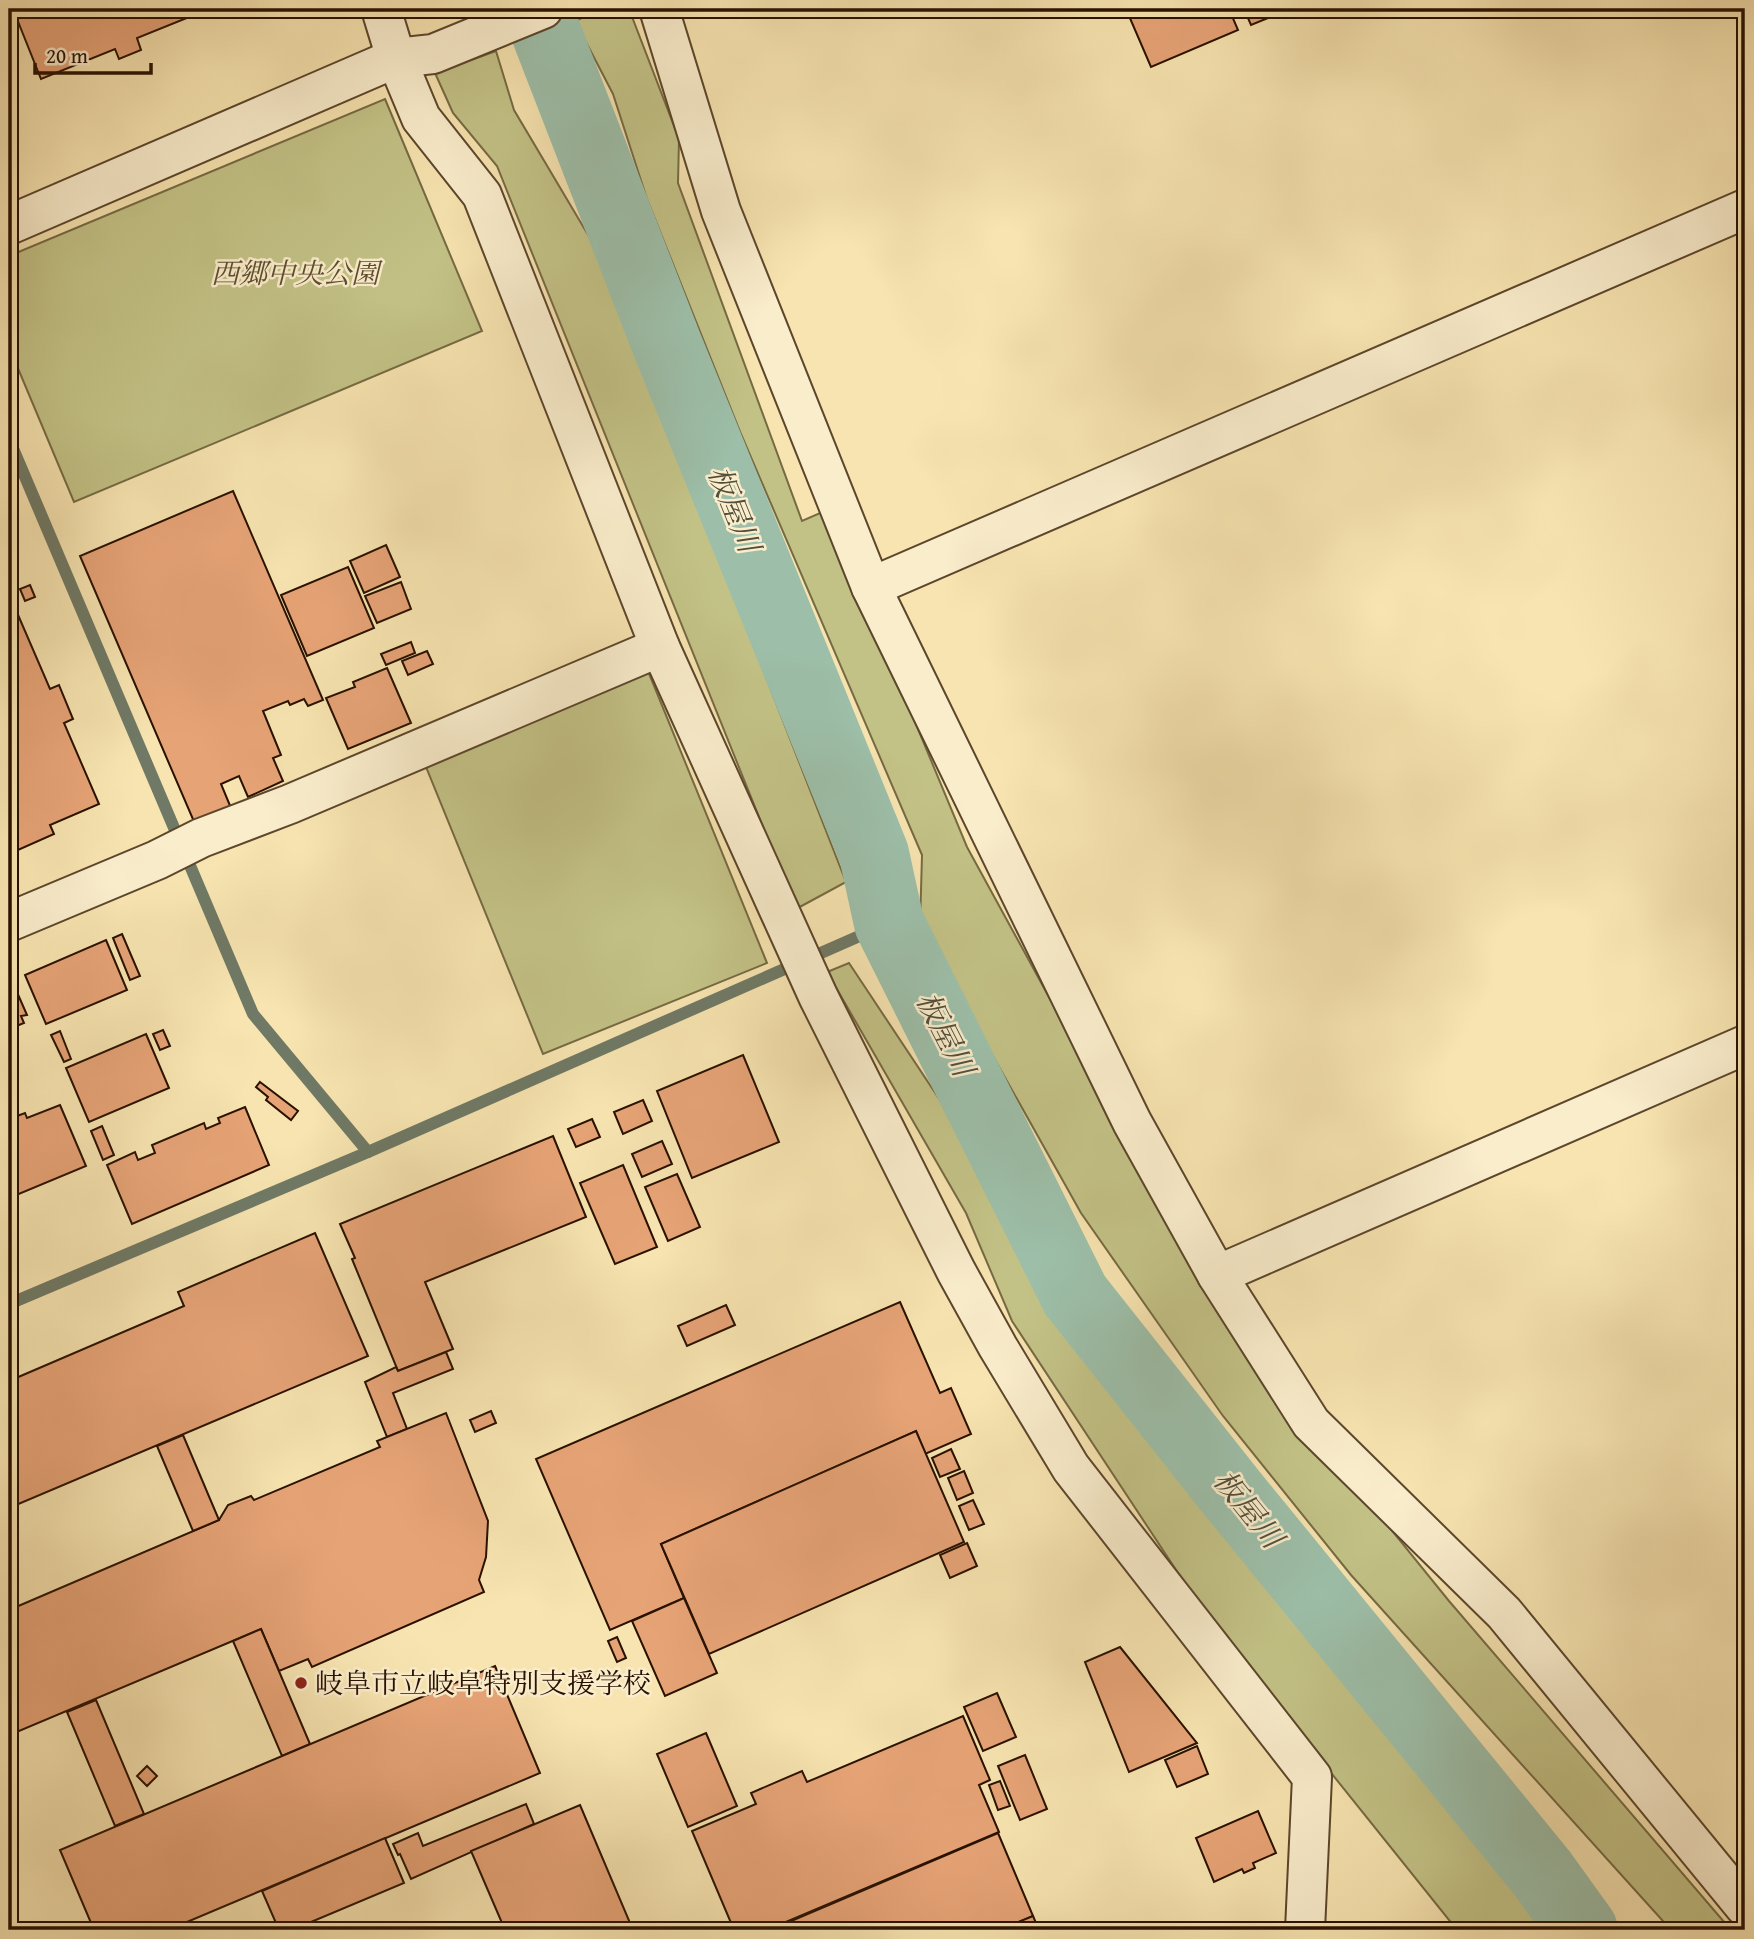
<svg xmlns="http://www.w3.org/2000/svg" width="1754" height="1939" font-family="'Gentium Book Plus','Noto Serif JP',serif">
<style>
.green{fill:#c3c286;stroke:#766a43;stroke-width:2}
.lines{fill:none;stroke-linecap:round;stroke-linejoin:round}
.stream{stroke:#6f7965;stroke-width:12}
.river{stroke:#9dbfa9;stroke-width:70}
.building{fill:#e6a376;stroke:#291100;stroke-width:2}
.minor-casing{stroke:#5c462c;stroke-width:42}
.minor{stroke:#faedcc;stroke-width:38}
.poi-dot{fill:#8f2418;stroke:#faedcc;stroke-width:2.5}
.labels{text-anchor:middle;stroke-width:5;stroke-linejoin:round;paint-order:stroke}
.park-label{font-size:28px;font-style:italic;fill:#5f4f2f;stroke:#faedcc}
.poi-label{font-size:28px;fill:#291100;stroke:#faedcc;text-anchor:start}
.water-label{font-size:30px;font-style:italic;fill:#524e3b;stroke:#faedcc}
</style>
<rect width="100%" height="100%" fill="#f7e4b0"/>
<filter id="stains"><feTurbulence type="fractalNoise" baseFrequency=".00286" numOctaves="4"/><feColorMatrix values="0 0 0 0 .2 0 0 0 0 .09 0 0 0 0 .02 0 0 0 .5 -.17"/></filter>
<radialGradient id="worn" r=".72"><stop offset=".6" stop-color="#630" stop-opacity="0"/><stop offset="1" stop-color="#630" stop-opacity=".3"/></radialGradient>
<g class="green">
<polygon points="602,9 629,9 679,139 678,183 802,521 827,510 967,847 1091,1074 1274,1385 1449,1601 1731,1930 1671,1930 1351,1575 1223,1416 1081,1213 920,926 922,855 741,434 647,199 613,94 575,21"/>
<polygon points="496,51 514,110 603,260 846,882 796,909 497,166 453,113 435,73"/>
<polygon points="385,99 482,331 74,502 9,347 9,256"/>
<polygon points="648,671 767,963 543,1054 424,762"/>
<polygon points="849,963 1226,1531 1427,1762 1547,1930 1457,1930 1211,1623 1012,1321 966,1213 827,972"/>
</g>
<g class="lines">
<g class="stream">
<polyline points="9,439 253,1014 368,1152 889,923"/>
<polyline points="9,1304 368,1152"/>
</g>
<polyline class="river" points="537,9 666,342 874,854 889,923 1075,1295 1231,1492 1542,1873 1583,1930"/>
</g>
<g class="building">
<polygon points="13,9 209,9 137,38 141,50 119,59 115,49 41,79"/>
<polygon points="1126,9 1229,9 1238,30 1151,67"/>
<polygon points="1244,9 1290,9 1251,25"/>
<polygon points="233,491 323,700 308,706 304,699 290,705 288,701 263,711 281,755 273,758 283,781 248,797 239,776 221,784 231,808 195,824 80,556"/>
<polygon points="386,545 400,577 364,593 350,561"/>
<polygon points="348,567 374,628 307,656 281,595"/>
<polygon points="401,582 411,609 377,623 365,596"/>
<polygon points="30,585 35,597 25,601 20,589"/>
<polygon points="9,594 50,689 59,685 73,719 64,723 99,804 50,825 54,834 9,854"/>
<polygon points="411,642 415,653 386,665 381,654"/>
<polygon points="427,651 433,664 408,675 402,661"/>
<polygon points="387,668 411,723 348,749 326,698 355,687 353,682"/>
<polygon points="122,934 140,976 130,980 113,938"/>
<polygon points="106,940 127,990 46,1024 25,975"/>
<polygon points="9,974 27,1015 21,1016 24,1023 9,1029 11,1034 9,1035"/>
<polygon points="163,1030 170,1046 160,1050 153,1034"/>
<polygon points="60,1031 71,1059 64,1062 51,1035"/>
<polygon points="146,1034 169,1088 89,1122 66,1068"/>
<polygon points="743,1055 779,1142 692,1178 657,1091"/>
<polygon points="260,1082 298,1111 291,1120 266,1100 268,1097 256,1087"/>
<polygon points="643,1100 652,1121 623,1134 614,1112"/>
<polygon points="60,1105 86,1166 14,1196 9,1184 9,1119 25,1113 27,1118"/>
<polygon points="245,1107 269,1165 132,1224 107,1165 135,1152 138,1160 155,1153 152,1145 204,1123 206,1129 220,1123 218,1118"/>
<polygon points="592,1119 600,1137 576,1147 568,1129"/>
<polygon points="102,1126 114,1155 103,1160 91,1131"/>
<polygon points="553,1136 586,1217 425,1282 453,1349 398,1371 352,1259 355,1258 340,1224"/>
<polygon points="662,1141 672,1164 642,1177 632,1154"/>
<polygon points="623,1165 657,1247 615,1264 580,1183"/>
<polygon points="677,1174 700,1227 668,1241 645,1187"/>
<polygon points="315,1233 368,1356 9,1508 9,1381 184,1306 178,1292"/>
<polygon points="900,1302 940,1393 951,1388 971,1434 925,1454 916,1431 661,1544 684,1598 610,1630 536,1459"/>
<polygon points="726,1305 735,1325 687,1346 678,1326"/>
<polygon points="446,1352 453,1369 393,1393 407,1429 387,1437 365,1382 396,1367 398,1371"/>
<polygon points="491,1411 496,1423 475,1432 470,1420"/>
<polygon points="446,1413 488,1521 486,1557 479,1580 484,1592 312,1667 308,1659 279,1671 261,1629 12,1734 9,1727 9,1610 219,1520 228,1505 251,1496 254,1500 380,1447 377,1441"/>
<polygon points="916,1431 964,1542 709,1654 661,1544"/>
<polygon points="183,1435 219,1520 193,1531 157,1446"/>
<polygon points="951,1449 960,1469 940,1477 932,1458"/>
<polygon points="964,1471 973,1493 957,1500 948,1478"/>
<polygon points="973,1500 984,1524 969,1530 959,1506"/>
<polygon points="967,1543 977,1566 950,1578 940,1555"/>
<polygon points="684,1598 717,1673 665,1696 632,1621"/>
<polygon points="261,1629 310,1744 282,1756 233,1641"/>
<polygon points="617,1637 626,1658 617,1662 608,1641"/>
<polygon points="1120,1647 1197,1743 1129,1772 1085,1662"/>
<polygon points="495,1666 540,1773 168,1930 94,1930 60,1850"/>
<polygon points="997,1693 1016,1737 983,1751 964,1707"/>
<polygon points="96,1700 144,1814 115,1826 67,1712"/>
<polygon points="963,1716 990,1780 979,1785 999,1832 767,1930 734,1930 692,1831 756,1804 751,1793 802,1771 807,1782"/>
<polygon points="706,1733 737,1806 688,1827 657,1754"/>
<polygon points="1197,1746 1208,1774 1177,1787 1165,1760"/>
<polygon points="1025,1755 1047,1809 1020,1820 998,1766"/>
<polygon points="147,1766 157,1776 147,1786 137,1776"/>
<polygon points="1000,1781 1010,1806 998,1810 989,1785"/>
<polygon points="526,1804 534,1824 411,1879 400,1854 398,1855 393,1844 418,1833 423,1846"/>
<polygon points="580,1805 633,1930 505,1930 471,1851"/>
<polygon points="1258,1811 1276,1853 1253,1863 1255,1868 1244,1873 1242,1869 1214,1882 1196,1838"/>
<polygon points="998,1833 1033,1916 999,1930 770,1930"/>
<polygon points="385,1838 404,1883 292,1930 279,1930 262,1891"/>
<polygon points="1033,1916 1039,1930 999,1930"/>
</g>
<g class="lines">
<defs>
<g id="minor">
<polyline points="381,9 396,58 421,118 482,195 660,647 818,996 956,1271 998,1347 1071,1468 1312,1777 1305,1930"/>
<polyline points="659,9 721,211 871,587 1132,1122 1217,1275 1311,1423 1504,1613 1745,1907"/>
<polyline points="9,225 396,58 433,54 543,9"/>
<polyline points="871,587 1745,209"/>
<polyline points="9,922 157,860 201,838 290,804 660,647"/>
<polyline points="1217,1275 1745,1045"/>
</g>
</defs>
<use href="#minor" class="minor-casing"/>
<use href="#minor" class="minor"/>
</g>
<circle class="poi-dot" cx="301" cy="1683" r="7"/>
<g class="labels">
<g class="park-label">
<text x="295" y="283">西郷中央公園</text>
</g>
<g class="poi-label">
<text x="315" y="1693">岐阜市立岐阜特別支援学校</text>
</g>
<g class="water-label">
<text transform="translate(734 509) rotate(68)" y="10">板屋川</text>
<text transform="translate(945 1034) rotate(63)" y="10">板屋川</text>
<text transform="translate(1248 1509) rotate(51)" y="10">板屋川</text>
</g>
</g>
<rect width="1754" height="1939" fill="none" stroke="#f7e4b0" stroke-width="35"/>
<rect x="10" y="10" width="1733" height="1918" fill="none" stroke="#291100" stroke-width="3.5"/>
<rect x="18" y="18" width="1719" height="1904" fill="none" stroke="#291100" stroke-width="2"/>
<path d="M35 63v10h116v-10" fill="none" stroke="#291100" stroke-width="3.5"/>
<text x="46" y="63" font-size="21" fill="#291100" stroke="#faedcc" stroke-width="5" paint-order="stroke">20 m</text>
<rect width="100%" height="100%" filter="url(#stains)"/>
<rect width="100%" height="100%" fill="url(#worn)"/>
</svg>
